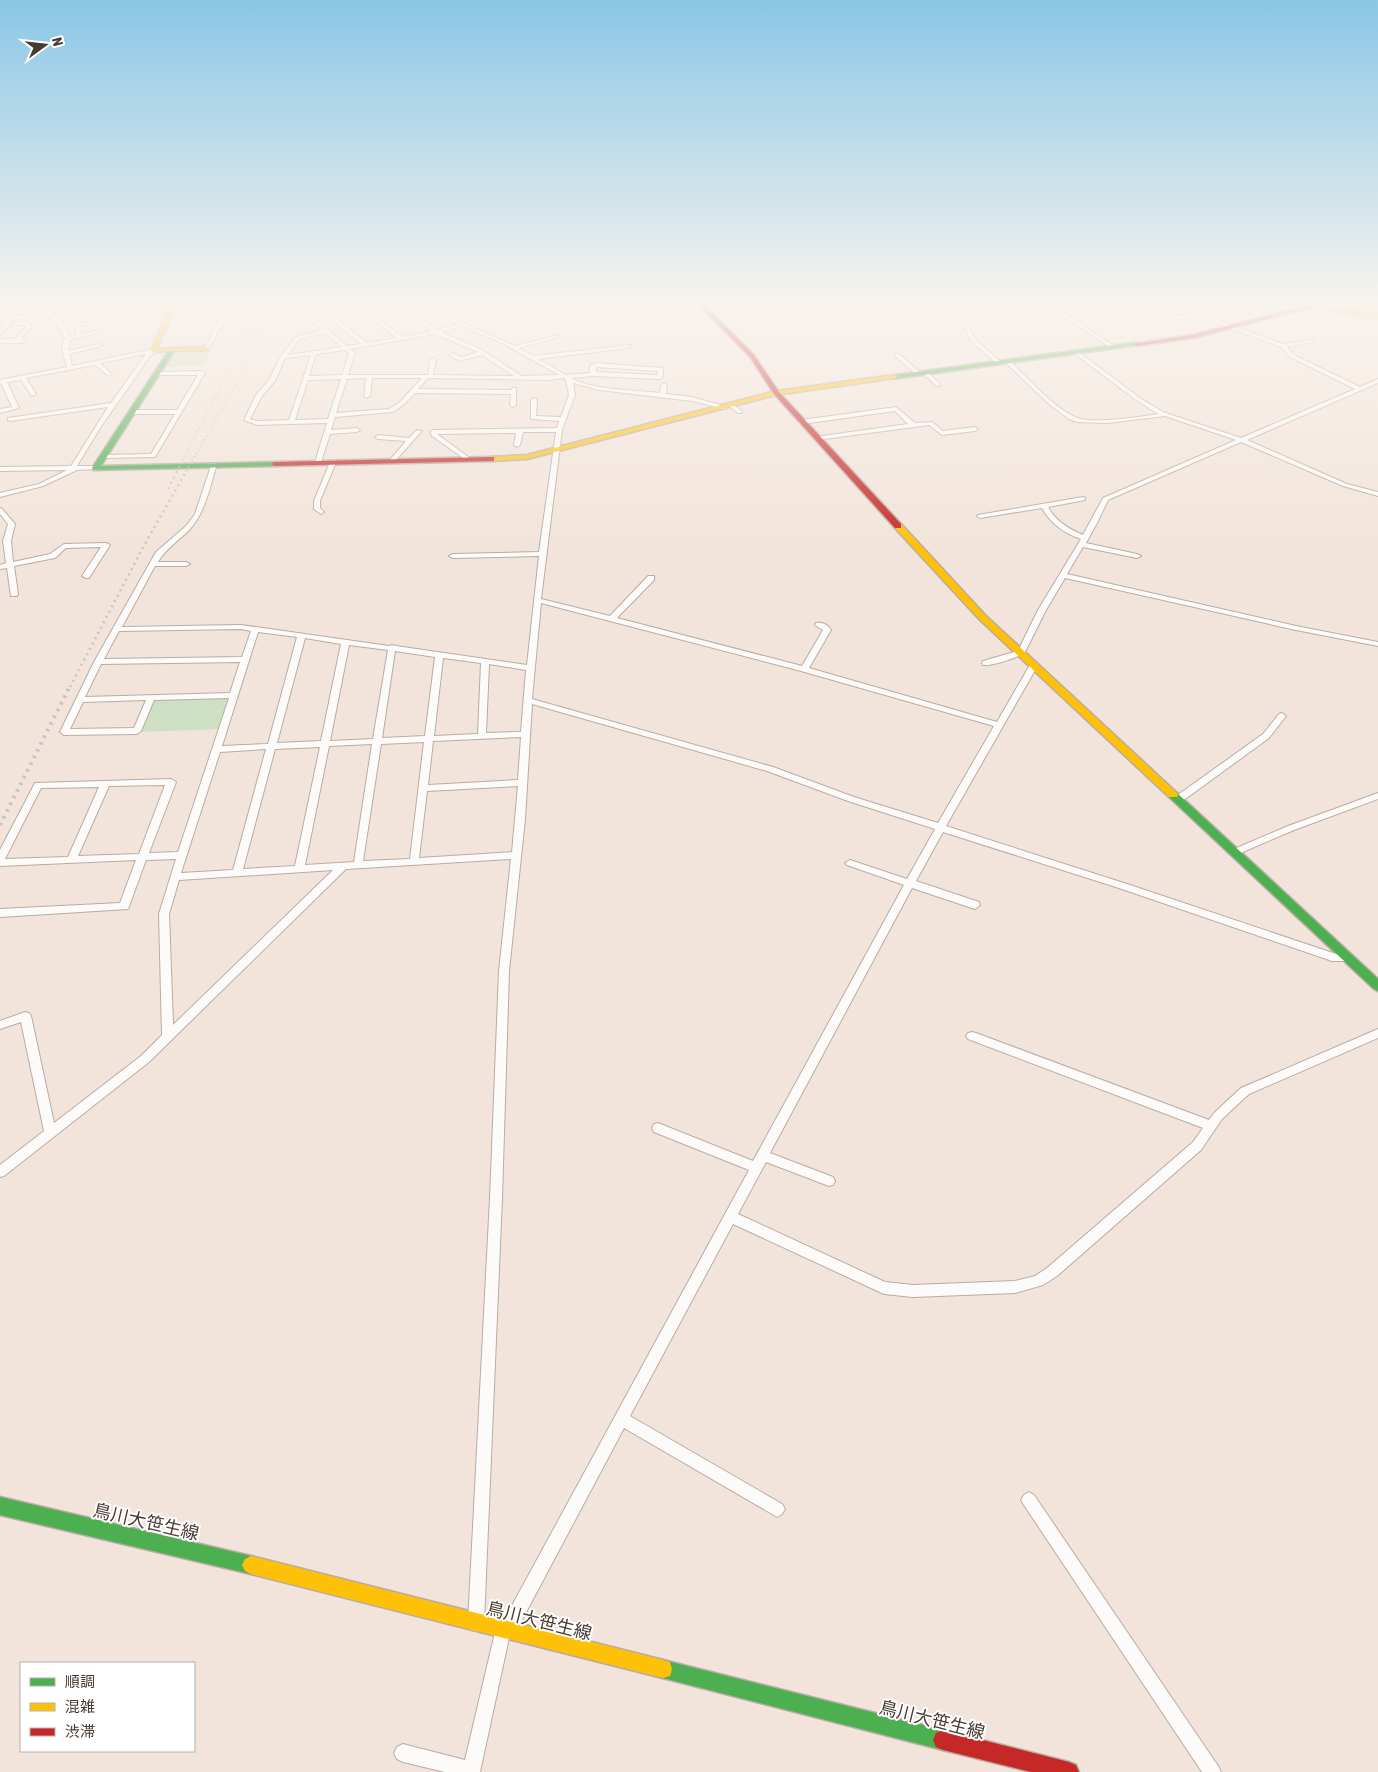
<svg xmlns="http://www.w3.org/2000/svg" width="1378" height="1772" font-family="'Asap Condensed','Noto Sans JP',sans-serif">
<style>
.green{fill:#cde0c4}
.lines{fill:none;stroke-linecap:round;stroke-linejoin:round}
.street-casing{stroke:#b8aca3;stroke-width:2}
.fast-casing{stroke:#b8aca3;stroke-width:3}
.slow-casing{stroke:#b8aca3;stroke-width:3}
.jam-casing{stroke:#b8aca3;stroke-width:3}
.street{fill:#fdfbf9;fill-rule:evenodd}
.fast{fill:#4caf50;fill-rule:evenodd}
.slow{fill:#ffc107;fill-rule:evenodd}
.jam{fill:#c62828;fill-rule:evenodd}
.rail-far2{stroke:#c8c4c1;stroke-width:2;stroke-dasharray:1 3;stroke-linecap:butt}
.rail-far1{stroke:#c8c4c1;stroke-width:2.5;stroke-dasharray:2 4;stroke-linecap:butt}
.rail{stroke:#c8c4c1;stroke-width:4;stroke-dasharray:2.5 5;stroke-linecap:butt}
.labels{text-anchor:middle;stroke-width:4;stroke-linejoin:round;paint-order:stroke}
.near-street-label{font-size:18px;fill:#473a31;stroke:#fff}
</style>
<rect width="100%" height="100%" fill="#f2e4da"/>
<g class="green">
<polygon points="204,350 202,353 210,353 204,366 163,367 173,351"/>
<polygon points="229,697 219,729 140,732 153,699"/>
</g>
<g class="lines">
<defs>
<g id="street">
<path d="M41,301H47L58,309L107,301H120L50,313L60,319L70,337L77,335L74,325L85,322L88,324L87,325L79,327L81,334L94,331L97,333L70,340L68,351L99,344L102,346L69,354L72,366L153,349L156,351L151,355L100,428L77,466H96L98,467V469L77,470L43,486L0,497V493L39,484L67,470L0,471V467L71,466L108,407L10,421L8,420V418L111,403L146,354L100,363L111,373L112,374L109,376L95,365L26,378L36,394L33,396L31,395L21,380L7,382L19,408L0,413V409L12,407L1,383L0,384V380L67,367L62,350L65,338C48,307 42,315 11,320V324L24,321L32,324V326L21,339L27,341L24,343H0V339H15L27,326L11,324L0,334V329L6,325V321L0,322V318L53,310Z"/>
<polygon points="174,301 180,301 173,306 169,306 169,304"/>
<polygon points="237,301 242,301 225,319 208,350 204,350 220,318"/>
<path d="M307,301H313V316L327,311L329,312L378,301H388L363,308L403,337L431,331L389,301H395L437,330L458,324C444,318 434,314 426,301H431L435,308L443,314L515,346L558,335V337L519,348L533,356L631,345V347L629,348L538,359L566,375L590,373V366L596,363L663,368V377L660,379L593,376L571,378C592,390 635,390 660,393L661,385L664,383L667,385L666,394L692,397L727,407L724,409L692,401L599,390L573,383L575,395L562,430L541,599L610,616L648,576H654V580L617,618L802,666L823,630L815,625L816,623C823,622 828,625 831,630L809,668L997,722L1031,663H1037L1038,665L946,826L1127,884L1336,954L1352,955L1353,958L1352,961H1332L1119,888L943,832L916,881L979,902L980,905L975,909L912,888L770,1153L833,1177L835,1181L833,1185L829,1186L766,1162L738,1214L885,1282L913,1285L1015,1281L1035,1276L1047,1268L1193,1142L1203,1128L968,1039L966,1036L968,1033L972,1032L976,1033L1209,1120L1214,1113L1241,1088L1378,1029V1038L1249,1094L1222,1119L1201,1150L1057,1276L1043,1285L1015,1293L913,1297L884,1294L733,1224L630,1416L782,1504L785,1509L782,1514L777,1517L772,1514L624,1428L513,1637L509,1638L480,1772H445L403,1762L397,1759L394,1753L397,1747L403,1744L465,1760L497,1624L503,1622L749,1170L654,1132L652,1128L654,1124L658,1123L753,1161L904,885L847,865L845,863L850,860L907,879L935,829L848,801L767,771L532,704L525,819L509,971L502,1198L484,1623L482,1629L476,1631L470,1629L468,1623L490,1198L499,971L511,859L346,869L149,1062L4,1176L0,1177V1165L44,1131L21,1022L0,1029V1021L25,1012L29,1013L31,1016L54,1123L141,1056L162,1035L159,914L176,859L146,860L128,909L0,917V909L120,903L136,860L0,866V850L35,783L171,779L176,782L149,853L178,852L229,698L154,700L141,731L137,734L64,735L60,732L94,662L156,552L186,526L195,514L212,463L217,464C210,486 206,511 190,529C180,540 166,548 158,562H186L190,564L186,566H155L122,627L241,625L389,646L392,645L396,646L527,665L539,556L453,558L449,556L453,554L539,552L556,432H523L520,445L517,447L514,445L516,433L437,434L471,459L472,460L469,462L432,436L430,432L433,430L557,428L559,421L531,419V400L534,398L537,400L536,416L561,417L569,395L566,380L564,378L549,380L428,378L418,389L511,390L512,388H516V405L513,407L510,405L511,394L415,393L403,405L393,412L335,417L331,430L357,428L360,430L357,432L330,434L321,462L316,463L315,462L327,423L257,425L244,420L256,395L269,380L280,357L296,337L322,330L308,318ZM358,309L397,338L367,343L332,315ZM327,316L361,344L347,346L315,319ZM462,326L502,343L559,375L522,376L480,349L441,332ZM325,333L342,347L288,355L300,339ZM435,334L478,352L461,357L452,353L449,355L450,356L460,361L482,355L514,376L433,375L436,360L433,358L430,360L428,375H348L355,353L350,349ZM345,350L349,353L342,375L309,376L316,354ZM311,355L289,420L257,421L250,419L262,396L275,381L285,358ZM596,367L658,371L657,375L596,372ZM366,378L364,396L367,398L370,396L372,378H422L399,403L389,409L336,413L347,379ZM341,379L328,419L295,420L308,380ZM541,603L801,671L994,726L938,823L854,797L773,767L532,699ZM241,629L251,631L242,657L104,659L119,631ZM258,632L297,637L268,744L222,746ZM305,638L341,644L321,741L277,743ZM349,645L388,650L373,739L330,741ZM395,651L435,657L425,736L382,738ZM443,658L481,663L478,734L434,736ZM240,662L230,693L85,697L101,664ZM489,664L526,670L521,732L486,733ZM146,700L134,728L70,729L83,702ZM521,737L518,780L428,785L433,741ZM424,742L410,859L363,861L381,744ZM372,744L354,862L305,865L329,746ZM320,747L295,866L243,869L275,749ZM266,749L233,870L181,873L220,752ZM165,785L139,854L78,856L109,786ZM518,786L512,852L419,858L427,791ZM99,787L68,857L5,859L41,788ZM333,870L173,1025L169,914L179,880Z"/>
<polygon points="1044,301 1049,301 1047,304 1068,315 1116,347 1111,348 1064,317 1042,305"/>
<path d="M1161,301H1168L1283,344L1314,340V342L1287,347L1294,355L1360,387L1378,379V383L1247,440L1347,484L1378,492V496L1343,486L1241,442L1108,500L1097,523L1086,543L1137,554L1141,556L1137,558L1083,547L1067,574L1296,626L1378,642V646L1296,630L1065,578L1046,610L1025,652C1017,658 993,666 983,665L982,663L983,661L1014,652L1019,649L1038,610L1081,539C1065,534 1050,523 1042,508L980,518L977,516L978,515L1083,497L1085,498V500L1048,507C1055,521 1069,529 1083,535L1103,498L1236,440L1165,416L1107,423L1077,422L1069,419L1050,405L1006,363V361H1010C1027,377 1059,414 1081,419C1096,423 1140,417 1158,414L1136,400L1075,354L1074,353L1077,351L1140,398L1163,412L1241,438L1355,389L1290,357L1281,347L1200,317L1151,322L1150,321L1153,319L1194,314L1172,306L1133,311L1130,309L1166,304Z"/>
<polygon points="964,326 968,326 975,339 1001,362 1001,364 997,364 971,341"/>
<polygon points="895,354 899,354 921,373 921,375 917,375 895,356"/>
<polygon points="155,372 202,371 205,373 155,457 101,458 100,457 103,455 151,454 175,414 131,414 128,412 131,410 177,410 198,375 157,375 154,373"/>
<polygon points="924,372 928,372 940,384 940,386 936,386 924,374"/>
<polygon points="731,403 742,411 742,413 738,413 729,406 728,405"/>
<polygon points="896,407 915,423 932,422 943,431 975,427 978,429 975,431 942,435 929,425 817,440 814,438 815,437 908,424 895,411 802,424 799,422 802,420"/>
<polygon points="417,430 422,431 394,462 392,463 389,461 406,441 378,439 375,437 378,435 409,438"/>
<polygon points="333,460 336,462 320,501 320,508 324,512 321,514 314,509 314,501 330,462"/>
<polygon points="0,508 2,509 15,524 11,541 13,562 50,554 64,544 106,543 110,545 89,578 86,578 82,576 101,547 66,548 55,558 14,566 18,594 17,596 11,596 7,568 0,569 0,565 6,563 3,541 8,524 0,514"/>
<polygon points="1282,713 1286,716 1269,738 1188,797 1181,801 1175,801 1173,799 1175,797 1263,734 1279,714"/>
<polygon points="1378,793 1378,799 1294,830 1238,854 1232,854 1230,852 1232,850 1288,826"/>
<polygon points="1029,1492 1034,1495 1218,1766 1221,1772 1202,1772 1024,1505 1021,1500 1024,1495"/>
</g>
<g id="fast">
<polygon points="1137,342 1139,343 1139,345 894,379 891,377 894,375"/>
<polygon points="172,348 175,350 101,466 275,462 279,464 278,466 93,470 92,468 169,350"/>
<polygon points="1173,792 1177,793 1378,979 1378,991 1374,989 1169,797 1168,795"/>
<polygon points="0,1497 251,1556 257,1559 260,1565 257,1571 251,1574 0,1515"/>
<polygon points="663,1660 943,1730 950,1733 953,1740 950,1747 943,1750 663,1678 656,1676 654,1669 656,1662"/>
</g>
<g id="slow">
<polygon points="163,301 169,301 175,307 157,349 206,347 209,349 208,350 151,352 169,307"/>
<polygon points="1259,301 1277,301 1378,314 1378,318"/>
<polygon points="894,375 897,377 896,378 776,395 527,459 491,461 487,459 491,457 527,455 776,391"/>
<polygon points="895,524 901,524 986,616 1177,793 1178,795 1177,797 1169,797 980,620 895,528"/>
<polygon points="251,1556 663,1660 670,1662 672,1669 670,1676 663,1678 251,1574 245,1571 242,1565 245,1559"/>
</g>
<g id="jam">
<polygon points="695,301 701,301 754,355 779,392 901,524 901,528 895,528 774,394 750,357"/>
<polygon points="1325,301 1336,301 1195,338 1137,346 1134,344 1195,334"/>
<polygon points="491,457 494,457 494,461 275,466 271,464 275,462"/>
<polygon points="943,1730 1069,1762 1076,1765 1079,1772 1031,1772 943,1750 936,1747 933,1740 936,1733"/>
</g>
</defs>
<use href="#street" class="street-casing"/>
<use href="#fast" class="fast-casing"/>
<use href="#slow" class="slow-casing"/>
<use href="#jam" class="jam-casing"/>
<use href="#street" class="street"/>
<use href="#fast" class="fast"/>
<use href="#slow" class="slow"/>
<use href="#jam" class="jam"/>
<g class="rail-far2">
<polyline points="177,471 265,301"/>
<polyline points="186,471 238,382 279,301"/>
</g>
<g class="rail-far1">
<polyline points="168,489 178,470"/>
<polyline points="70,687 141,551 187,470"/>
</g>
<polyline class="rail" points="0,825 70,686"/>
</g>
<linearGradient id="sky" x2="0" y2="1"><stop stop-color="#89c7e6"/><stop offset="0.55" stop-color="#f9f3ee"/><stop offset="1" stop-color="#f9f3ee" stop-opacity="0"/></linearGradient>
<rect width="1378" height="549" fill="url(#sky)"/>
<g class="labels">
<g class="near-street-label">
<text transform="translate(146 1522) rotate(13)" y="6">鳥川大笹生線</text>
<text transform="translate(539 1621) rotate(14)" y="6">鳥川大笹生線</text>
<text transform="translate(932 1720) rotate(14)" y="6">鳥川大笹生線</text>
</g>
</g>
<rect x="20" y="1662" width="175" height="90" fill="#ffffff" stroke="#b5b0ad"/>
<rect x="30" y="1678" width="25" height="8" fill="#4caf50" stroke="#b5b0ad"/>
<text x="65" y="1687" font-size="15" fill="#473a31">順調</text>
<rect x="30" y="1703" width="25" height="8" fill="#ffc107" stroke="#b5b0ad"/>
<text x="65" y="1712" font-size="15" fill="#473a31">混雑</text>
<rect x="30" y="1728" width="25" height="8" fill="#c62828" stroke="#b5b0ad"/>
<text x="65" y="1737" font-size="15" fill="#473a31">渋滞</text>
<g transform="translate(45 45) rotate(75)" stroke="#ffffff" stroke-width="4" paint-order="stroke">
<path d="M0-4L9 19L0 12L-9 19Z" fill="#473a31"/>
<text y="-8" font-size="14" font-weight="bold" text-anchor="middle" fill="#473a31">N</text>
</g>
</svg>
